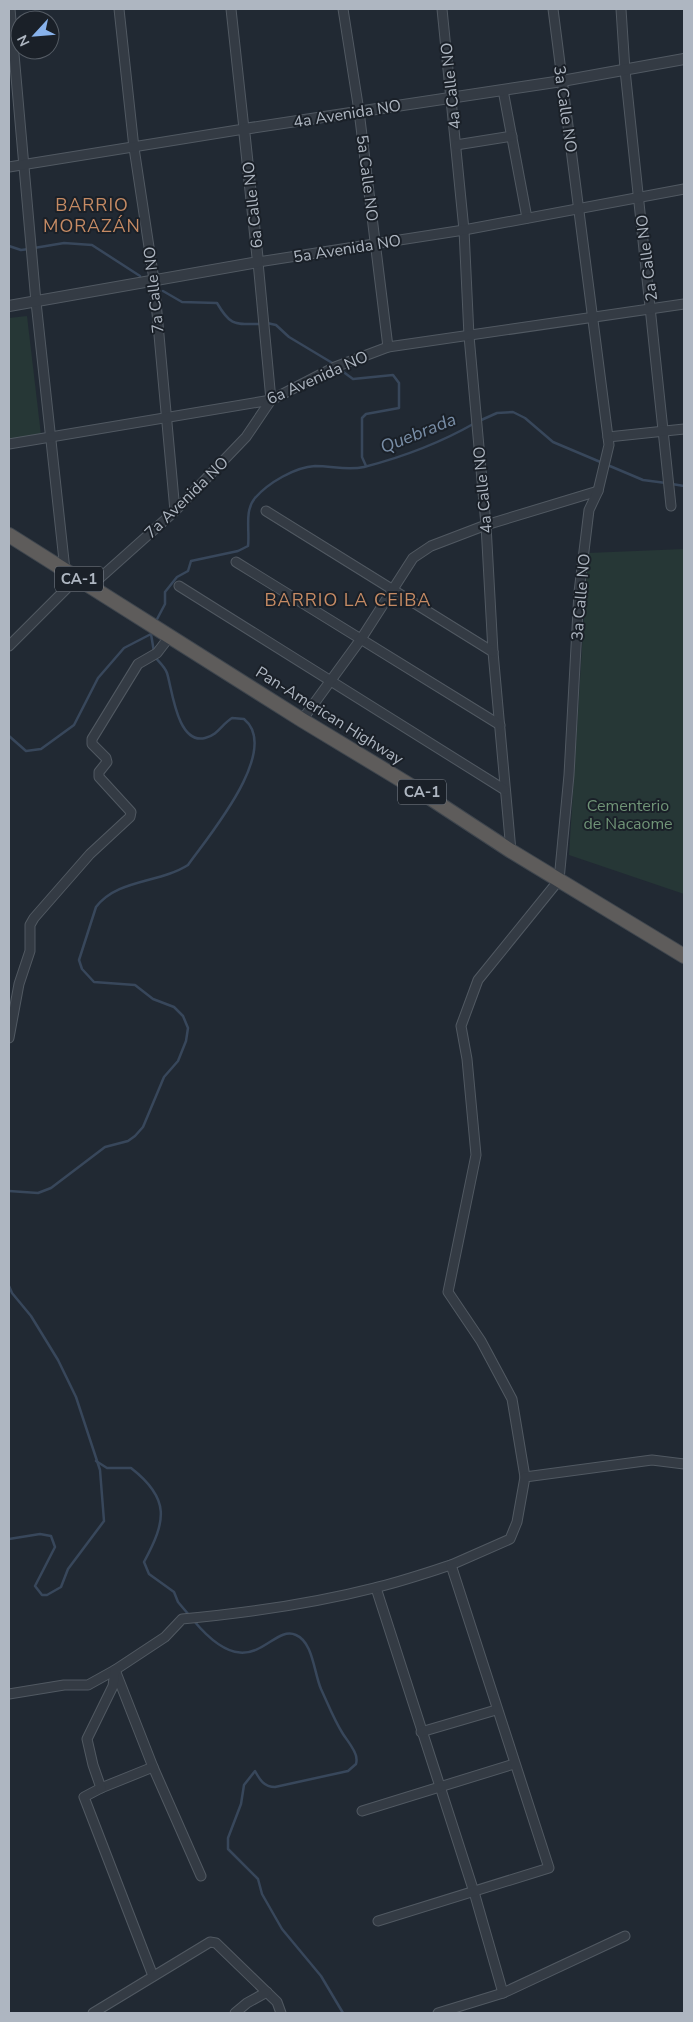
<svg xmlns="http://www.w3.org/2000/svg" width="693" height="2022" font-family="'Nunito Sans',sans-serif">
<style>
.green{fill:#263736}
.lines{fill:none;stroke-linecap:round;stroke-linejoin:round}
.stream{stroke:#38475b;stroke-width:2.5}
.minor-casing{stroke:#515962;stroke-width:11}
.tertiary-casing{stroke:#515962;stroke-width:12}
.trunk-casing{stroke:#3f464e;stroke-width:16}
.minor{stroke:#343b44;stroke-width:9}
.tertiary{stroke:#343b44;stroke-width:10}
.trunk{stroke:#5e5c5b;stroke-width:14}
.labels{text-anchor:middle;stroke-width:4;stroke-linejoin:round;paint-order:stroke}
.shield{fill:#1a2028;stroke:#828993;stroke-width:1}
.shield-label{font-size:15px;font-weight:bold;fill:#aeb6c1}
.street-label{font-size:16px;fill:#aeb6c1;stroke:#1a2028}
.park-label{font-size:16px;fill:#709477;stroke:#1a2028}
.neighbourhood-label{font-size:18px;letter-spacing:1px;fill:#c68b64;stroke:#1a2028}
.water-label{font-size:18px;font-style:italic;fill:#798ea7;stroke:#1a2028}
</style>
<rect width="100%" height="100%" fill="#212933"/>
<g class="green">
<polygon points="27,316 41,435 9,439 9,318"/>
<polygon points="684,549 684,894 569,855 588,553"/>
</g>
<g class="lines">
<g class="stream">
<polyline points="9,246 21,250 29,249"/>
<polyline points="34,248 64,243 92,245 140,276"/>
<path d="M163,291L182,302L217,303C231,327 235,324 261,324"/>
<polyline points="267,323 276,325 289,337 334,364"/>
<polyline points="338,368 353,379 393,375 399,383 399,408 366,414 362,418 362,457 366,466"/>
<polyline points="479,421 497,413 513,412 525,418 553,442 643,480 666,483"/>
<polyline points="672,484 684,486"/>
<path d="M155,623L165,604V592L177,577L188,571L191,561L238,551L248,546C250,531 244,511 255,498C268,483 295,467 315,466C333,466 347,471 364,467C403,457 440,443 475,423"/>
<polyline points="151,634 154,652"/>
<polyline points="9,736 26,751 41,749 74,725 98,678 124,648 151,634"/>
<path d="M9,1191L38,1193L51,1188L105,1147L128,1141L135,1136L143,1127L164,1077L178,1061L186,1041L188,1028L183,1016L174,1007L153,999L135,985L94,982L82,969L79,960L96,907C117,879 160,883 188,865C207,838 282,750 244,719L232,718C222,724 218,735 205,738C177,745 172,688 167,673C165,667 159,662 155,657"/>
<polyline points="9,1286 12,1293 31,1316 58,1360 76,1397 100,1470 104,1521 68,1569 61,1587 47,1595 42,1595 35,1586 55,1547 51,1536 40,1534 9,1539"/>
<path d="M96,1461L107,1468H131C171,1499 166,1521 144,1562L149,1574L174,1592L178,1602L189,1615"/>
<path d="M194,1621C252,1690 270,1623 296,1635C313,1642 314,1673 321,1689C328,1704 334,1720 343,1734C347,1740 352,1746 355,1753C357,1757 357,1760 356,1764L348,1771L275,1787C264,1787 260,1780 255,1771L244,1785L241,1804L228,1838V1849L258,1879L262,1894L282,1929L321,1976L343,2013"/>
</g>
<defs>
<g id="minor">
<polyline points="10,9 36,302 65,570"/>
<polyline points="119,9 134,148 154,280 175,511"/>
<polyline points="343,9 359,111 388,347"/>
<polyline points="442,9 464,230 469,336 486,525 493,652 511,851"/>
<polyline points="621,9 625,70 671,506"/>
<polyline points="503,90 527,218"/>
<polyline points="456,145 512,136"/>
<polyline points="9,167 244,129 231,9"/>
<polyline points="271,400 258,262 464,230 684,189"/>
<polyline points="608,437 684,429"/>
<polyline points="9,444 271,400 335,367 388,347 684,304"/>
<polyline points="266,511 493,652"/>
<polyline points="236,562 500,725"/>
<polyline points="91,586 175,511 246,437 271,400"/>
<polyline points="179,586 505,790"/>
<polyline points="9,646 77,578"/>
<polyline points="302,720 361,639 413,558 431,546 486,525 598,491"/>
<polyline points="9,1038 19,984 30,951 30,925 34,918 90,854 130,817 131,812 99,777 99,772 107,762 106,758 92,744 92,739 138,664 157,653 170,636"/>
<polyline points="525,1477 512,1399 481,1341 448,1292 476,1155 467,1059 461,1026 478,980 559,880 569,775 579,592 589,510 598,491 609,445 553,9"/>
<polyline points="376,1588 474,1892 503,1993"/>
<polyline points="9,1694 64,1685 88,1685 115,1670 153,1767 201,1876"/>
<polyline points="421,1732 496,1710"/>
<polyline points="153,1767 101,1788 84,1797 153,1976"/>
<path d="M101,1788L93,1765L87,1739L113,1686L115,1670L165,1637L182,1619C247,1613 311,1604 374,1588C400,1582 426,1573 451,1565"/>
<polyline points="362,1811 514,1764"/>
<polyline points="378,1921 549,1868 451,1565 510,1539 517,1522 525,1477 652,1460 684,1464"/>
<polyline points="93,2013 210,1942 216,1943 277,2002 281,2013"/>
<polyline points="235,2013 247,2003 267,1992"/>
<polyline points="438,2013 503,1993 625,1936"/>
</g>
<polyline id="tertiary" points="9,306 258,262 244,129 562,81 684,59"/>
<polyline id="trunk" points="9,535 302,720 421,792 511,851 684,956"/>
</defs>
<use href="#minor" class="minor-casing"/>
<use href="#tertiary" class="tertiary-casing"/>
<use href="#trunk" class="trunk-casing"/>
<use href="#minor" class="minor"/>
<use href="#tertiary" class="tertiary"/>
<use href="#trunk" class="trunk"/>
</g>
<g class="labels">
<g class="shield">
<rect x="55" y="566.5" width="48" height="25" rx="4"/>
<rect x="398" y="779.5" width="48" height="25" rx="4"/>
</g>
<g class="shield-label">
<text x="79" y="584">CA-1</text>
<text x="422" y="797">CA-1</text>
</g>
<g class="street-label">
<text transform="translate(450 86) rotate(-96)" y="6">4a Calle NO</text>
<text transform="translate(566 109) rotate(82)" y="6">3a Calle NO</text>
<text transform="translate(347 113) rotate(-9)" y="6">4a Avenida NO</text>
<text transform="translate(368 178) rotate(83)" y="6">5a Calle NO</text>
<text transform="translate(252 205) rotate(-96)" y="6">6a Calle NO</text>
<text transform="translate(347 248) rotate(-9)" y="6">5a Avenida NO</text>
<text transform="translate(646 258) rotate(-97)" y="6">2a Calle NO</text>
<text transform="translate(153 290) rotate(-96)" y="6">7a Calle NO</text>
<text transform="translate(317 377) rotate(-24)" y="6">6a Avenida NO</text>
<text transform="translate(482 490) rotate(-95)" y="6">4a Calle NO</text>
<text transform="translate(186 497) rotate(-44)" y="6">7a Avenida NO</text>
<text transform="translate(580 597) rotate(-85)" y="6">3a Calle NO</text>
<text transform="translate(330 715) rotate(32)" y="6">Pan-American Highway</text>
</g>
<g class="park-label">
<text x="628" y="811">Cementerio<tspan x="628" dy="18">de Nacaome</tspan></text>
</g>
<g class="neighbourhood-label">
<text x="92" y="211">BARRIO<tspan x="92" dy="21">MORAZÁN</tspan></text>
<text x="348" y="606">BARRIO LA CEIBA</text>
</g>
<g class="water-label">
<text transform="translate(418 433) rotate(-22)" y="6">Quebrada</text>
</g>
</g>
<rect width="693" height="2022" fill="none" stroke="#aeb6c1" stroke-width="20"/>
<g transform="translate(35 35) rotate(244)"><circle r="24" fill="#1a2028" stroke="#555c65"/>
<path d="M0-4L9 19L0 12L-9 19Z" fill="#88b2eb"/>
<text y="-8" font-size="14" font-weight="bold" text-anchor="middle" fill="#aeb6c1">N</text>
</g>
</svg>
